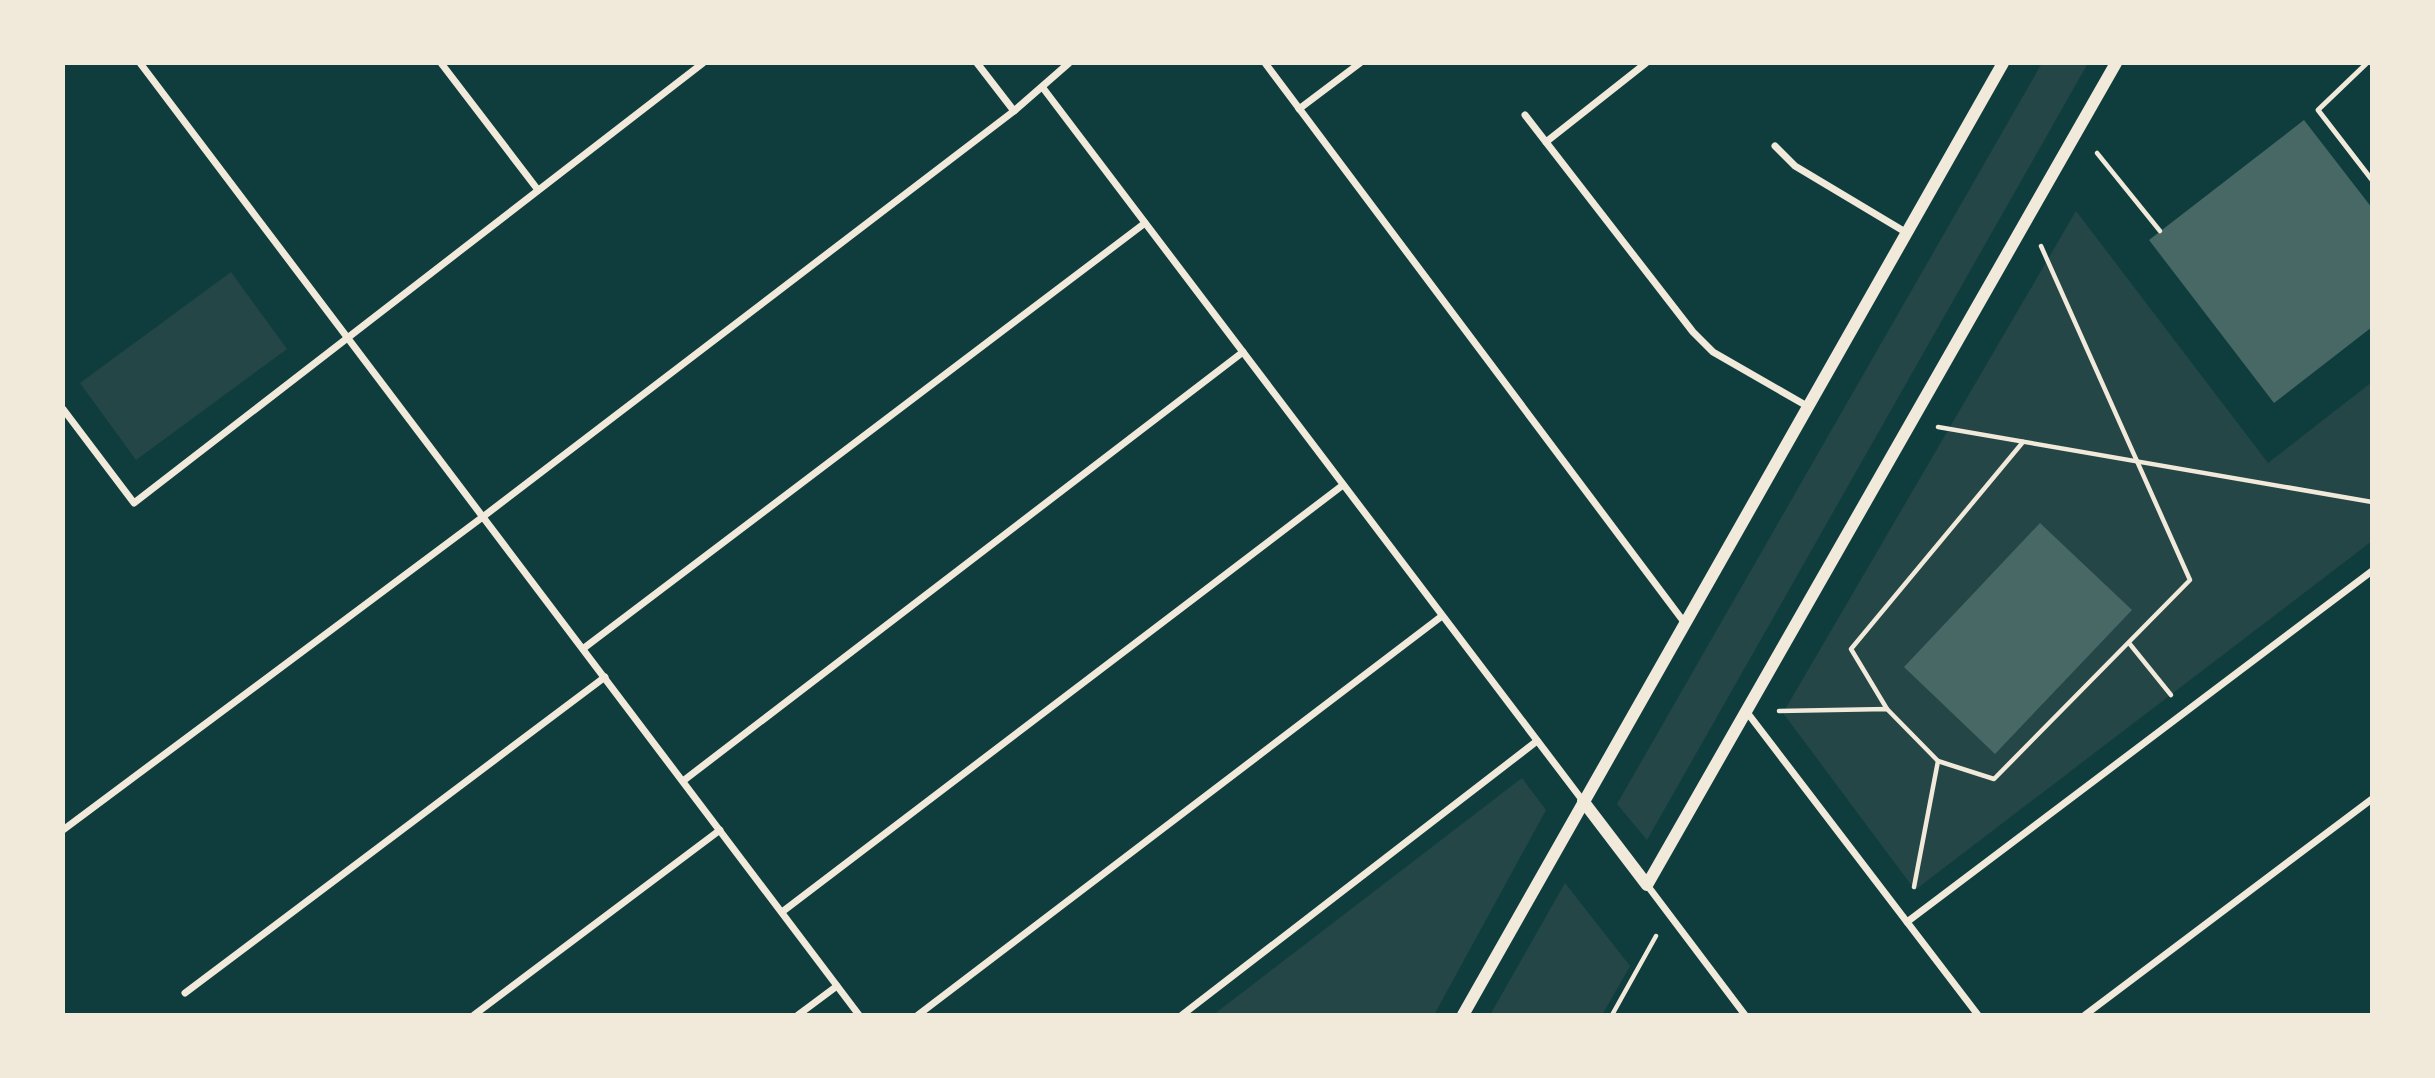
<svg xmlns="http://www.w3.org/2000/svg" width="2435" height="1078" font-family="Mulish,sans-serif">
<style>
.green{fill:#244646}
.building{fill:#486865}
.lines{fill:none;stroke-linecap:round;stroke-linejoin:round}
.path{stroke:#f1e9da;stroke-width:4.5}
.service{stroke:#f1e9da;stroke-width:5}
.minor{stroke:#f1e9da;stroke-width:7}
.tertiary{stroke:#f1e9da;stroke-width:12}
</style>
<rect width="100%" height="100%" fill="#0f3d3e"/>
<g class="green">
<polygon points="2042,63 2088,63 1647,840 1617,804"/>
<polygon points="2076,211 2268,463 2372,382 2372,541 1915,890 1783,713"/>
<polygon points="231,272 287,349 136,460 80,383"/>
<polygon points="1522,778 1546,810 1434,1015 1213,1015"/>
<polygon points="1565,883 1630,966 1602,1015 1490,1015"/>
</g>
<g class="building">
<polygon points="2304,120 2372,208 2372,327 2274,403 2149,240"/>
<polygon points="2040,523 2132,610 1995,754 1904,667"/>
</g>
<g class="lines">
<g class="path">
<polyline points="2097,153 2160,231"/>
<polyline points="1938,427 2372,502"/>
<polyline points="2129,643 2171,695"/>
<polyline points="1887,709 1851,649 2023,442"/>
<polyline points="1779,711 1887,709 1938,761 1914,887"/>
<polyline points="1938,761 1994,779 2190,580 2041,246"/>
<polyline points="1612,1015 1656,936"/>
</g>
<polyline class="service" points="2367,63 2318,110 2372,180"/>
<g class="minor">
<polyline points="140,63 859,1015"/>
<polyline points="441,63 538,190"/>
<polyline points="977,63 1014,111"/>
<polyline points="1265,63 1684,622"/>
<polyline points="1043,88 1583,801"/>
<polyline points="1299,109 1360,63"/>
<polyline points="1525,115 1693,332 1713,352 1807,406"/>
<polyline points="1546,142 1646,63"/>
<polyline points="1775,146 1795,166 1907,233"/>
<polyline points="63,409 134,503 703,63"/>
<polyline points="584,648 1145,223"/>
<polyline points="1746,711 1978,1015"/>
<polyline points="683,781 1243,352"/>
<polyline points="63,830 484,516 1014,111 1069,63"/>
<polyline points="1647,885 1745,1015"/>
<polyline points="782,912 1343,485"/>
<polyline points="1907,922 2372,571"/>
<polyline points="185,993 605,677"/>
<polyline points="474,1015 720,830"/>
<polyline points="798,1015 837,986"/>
<polyline points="918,1015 1442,616"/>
<polyline points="1182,1015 1537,741"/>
<polyline points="2085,1015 2372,799"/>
</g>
<g class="tertiary">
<polyline points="1583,801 1647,885 2116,63"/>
<polyline points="1463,1015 2003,63"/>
</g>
</g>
<rect width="2435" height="1078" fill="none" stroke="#f1e9da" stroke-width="130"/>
</svg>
